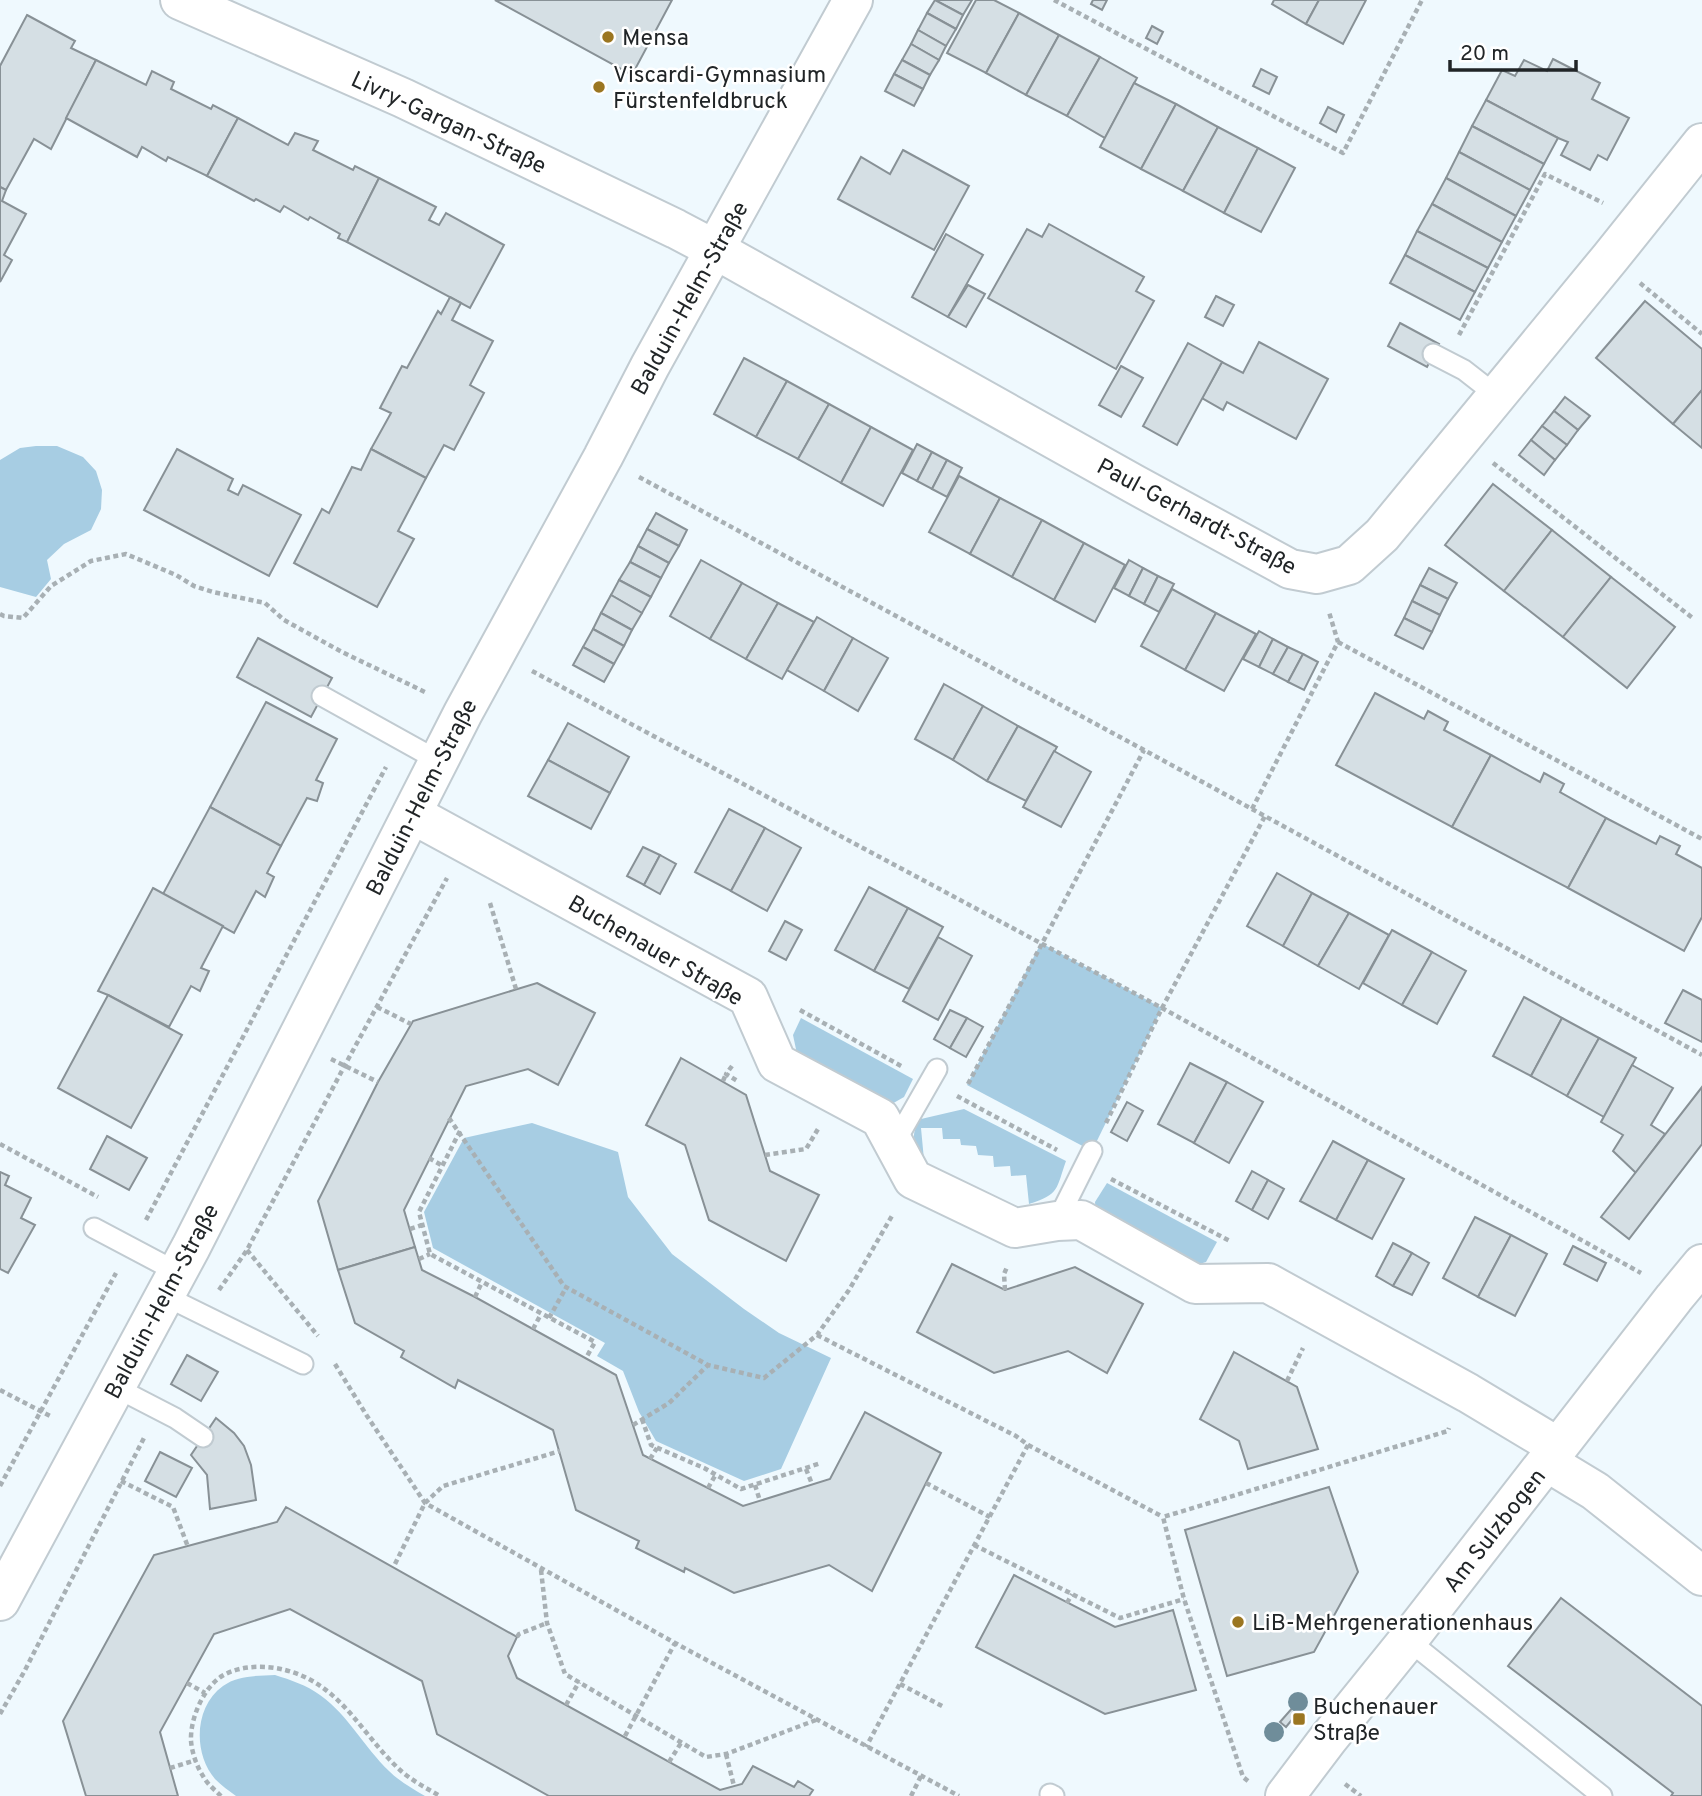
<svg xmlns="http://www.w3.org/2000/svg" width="1702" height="1796" font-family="Overpass,sans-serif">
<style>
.green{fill:#a7cde3}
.building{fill:#d5dfe4;stroke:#889196;stroke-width:2}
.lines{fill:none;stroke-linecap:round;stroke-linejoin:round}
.service-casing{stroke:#c1cbd1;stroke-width:23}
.minor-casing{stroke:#c1cbd1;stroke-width:42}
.path{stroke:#a8b0b4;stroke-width:4.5;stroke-dasharray:5 3.5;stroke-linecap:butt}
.service{stroke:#fff;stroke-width:19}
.minor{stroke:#fff;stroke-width:38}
.tree{fill:#6f8d9a}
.poi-dot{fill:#9b7621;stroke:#fff;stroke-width:2.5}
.labels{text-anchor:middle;stroke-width:5;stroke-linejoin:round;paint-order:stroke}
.poi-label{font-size:23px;fill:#212527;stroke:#fff;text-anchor:start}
.street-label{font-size:23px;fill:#212527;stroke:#fff}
</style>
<rect width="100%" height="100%" fill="#eff9fe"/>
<g class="green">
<polygon points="36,446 57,446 83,457 96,471 102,490 101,509 91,530 64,544 47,560 51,579 36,597 0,587 0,460 20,448"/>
<polygon points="1041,943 1162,1008 1092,1151 967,1085"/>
<polygon points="801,1018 913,1079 904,1097 890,1105 797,1054 793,1035"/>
<path d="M964,1109L1066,1161C1056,1189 1060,1194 1029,1204L1026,1175L1011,1176L1010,1166L994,1167L993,1156L978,1155L976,1146L961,1145L960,1139H943L942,1128H921L924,1160C914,1144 909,1135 921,1119Z"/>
<polygon points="532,1123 618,1152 628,1197 672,1254 744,1309 779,1333 831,1358 781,1469 744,1481 656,1441 639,1412 623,1371 597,1356 605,1343 433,1248 424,1212 464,1138"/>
<polygon points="1107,1183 1217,1242 1206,1262 1193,1266 1096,1214 1095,1202"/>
<path d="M275,1675C291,1680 306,1685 320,1695C349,1716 364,1747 389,1771C399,1781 413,1789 425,1796H236C229,1791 221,1785 215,1779C193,1753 194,1707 223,1686C238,1675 257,1676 275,1675Z"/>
</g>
<g class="building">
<polygon points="495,0 672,0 632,75"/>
<polygon points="935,0 972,0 963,15"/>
<polygon points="935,0 963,15 956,29 927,13"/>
<polygon points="976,0 994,0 1019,13 986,73 947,53"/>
<polygon points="1093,0 1107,0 1102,10 1091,4"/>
<polygon points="1274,0 1319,0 1306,24 1272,4"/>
<polygon points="1319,0 1366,0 1343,44 1306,24"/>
<polygon points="927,13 956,29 946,46 918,30"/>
<polygon points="1019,13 1059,35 1026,95 986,73"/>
<polygon points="27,15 75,41 71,48 96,60 51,149 34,139 6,190 0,187 0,66"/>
<polygon points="1152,26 1163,32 1157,44 1146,38"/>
<polygon points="918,30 946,46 939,60 911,44"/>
<polygon points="1059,35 1100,57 1067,116 1026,95"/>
<polygon points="911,44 939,60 930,75 902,60"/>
<polygon points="1100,57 1137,78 1105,138 1067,116"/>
<polygon points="1553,59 1600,83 1592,99 1629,118 1607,160 1598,155 1590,170 1561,155 1568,142 1558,138 1486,100 1502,70 1515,76 1524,60 1547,71"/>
<polygon points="96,60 146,85 152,71 174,82 171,89 211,109 213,105 238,118 207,176 168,157 166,161 142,147 137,157 66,118"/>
<polygon points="902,60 930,75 923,89 894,74"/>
<polygon points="1261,69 1277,77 1269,94 1253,86"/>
<polygon points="894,74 923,89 914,106 885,91"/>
<polygon points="1134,83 1176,104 1141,169 1100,147"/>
<polygon points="1486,100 1558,138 1544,164 1472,126"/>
<polygon points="1176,104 1218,127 1183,191 1141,169"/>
<polygon points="1328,107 1344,115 1336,132 1320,123"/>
<polygon points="238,118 288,145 295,133 318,141 313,150 353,170 355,166 379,178 347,242 338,238 340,234 310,217 308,220 284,206 280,212 256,199 254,201 207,176"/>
<polygon points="1472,126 1544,164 1530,190 1459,152"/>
<polygon points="1218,127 1258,148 1224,213 1183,191"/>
<polygon points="1258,148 1295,168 1261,232 1224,213"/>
<polygon points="903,150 969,186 934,250 838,199 861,157 890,174"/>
<polygon points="1459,152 1530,190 1516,216 1446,178"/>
<polygon points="379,178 436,207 429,220 439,225 446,213 504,245 470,308 347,242"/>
<polygon points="1446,178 1516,216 1502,242 1432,204"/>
<polygon points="0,187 6,190 2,201 26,214 4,255 12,260 0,282"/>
<polygon points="1432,204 1502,242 1488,268 1417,231"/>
<polygon points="1049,224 1144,277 1136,291 1154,301 1116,369 988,298 1027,229 1042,237"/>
<polygon points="1417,231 1488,268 1475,292 1405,255"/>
<polygon points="946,234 983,255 948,317 912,297"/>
<polygon points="1405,255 1475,292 1460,320 1390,283"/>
<polygon points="968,285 985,294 966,327 948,317"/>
<polygon points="1216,296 1234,305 1223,326 1205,317"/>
<polygon points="450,297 461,303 452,320 493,341 470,385 484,393 454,450 444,445 426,478 371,449 391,413 380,408 402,366 407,368 438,311 441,314"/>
<polygon points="1645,301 1702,349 1702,390 1673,424 1596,358"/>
<polygon points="1400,323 1439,344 1427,367 1388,346"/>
<polygon points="1259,342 1328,379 1296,439 1227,402 1223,410 1202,398 1222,362 1243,373"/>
<polygon points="1188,343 1222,362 1177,445 1143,426"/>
<polygon points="744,358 787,381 756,437 714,414"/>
<polygon points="1121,366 1143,378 1121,417 1099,405"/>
<polygon points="787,381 829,404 798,459 756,437"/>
<polygon points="1702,390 1702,448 1673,424"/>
<polygon points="1565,397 1590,416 1578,430 1554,411"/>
<polygon points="829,404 871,427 841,483 798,459"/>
<polygon points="1554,411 1578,430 1567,445 1542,426"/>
<polygon points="1542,426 1567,445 1555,460 1531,440"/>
<polygon points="871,427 913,450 883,506 841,483"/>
<polygon points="1531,440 1555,460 1544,475 1519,455"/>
<polygon points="917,444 932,452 917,481 902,473"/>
<polygon points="177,449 233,479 228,490 238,495 243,485 301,515 269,576 144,510"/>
<polygon points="371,449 426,478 398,531 414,539 377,607 294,563 322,509 329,513 352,467 361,470"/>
<polygon points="932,452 947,460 932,489 917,481"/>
<polygon points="947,460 962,468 947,497 932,489"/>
<polygon points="959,476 1000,498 970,554 929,532"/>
<polygon points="1493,484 1552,530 1504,591 1445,545"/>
<polygon points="1000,498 1042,520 1012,577 970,554"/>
<polygon points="656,513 687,530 679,546 647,529"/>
<polygon points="1042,520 1084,543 1054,600 1012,577"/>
<polygon points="647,529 679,546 669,563 638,546"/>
<polygon points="1552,530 1611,577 1563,637 1504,591"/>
<polygon points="1084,543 1125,565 1095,622 1054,600"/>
<polygon points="638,546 669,563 661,578 630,562"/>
<polygon points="701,560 742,583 710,639 670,616"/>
<polygon points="1129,560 1143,568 1129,596 1114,588"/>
<polygon points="630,562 661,578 651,597 619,580"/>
<polygon points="1143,568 1158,576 1144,604 1129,596"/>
<polygon points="1429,568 1457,583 1448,599 1420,585"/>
<polygon points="1158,576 1174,584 1159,612 1144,604"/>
<polygon points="1611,577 1675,627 1627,688 1563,637"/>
<polygon points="619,580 651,597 642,613 611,595"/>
<polygon points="742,583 778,603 746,659 710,639"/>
<polygon points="1420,585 1448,599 1440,615 1412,601"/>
<polygon points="1172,589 1216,613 1185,670 1141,646"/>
<polygon points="611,595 642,613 632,630 601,613"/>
<polygon points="1412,601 1440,615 1432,632 1404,618"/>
<polygon points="778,603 814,622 782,679 746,659"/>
<polygon points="601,613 632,630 624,646 593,629"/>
<polygon points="1216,613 1256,634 1224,691 1185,670"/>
<polygon points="817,617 853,638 824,691 787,670"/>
<polygon points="1404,618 1432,632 1423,649 1395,635"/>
<polygon points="593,629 624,646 614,664 583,647"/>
<polygon points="1259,631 1273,639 1259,667 1243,659"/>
<polygon points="258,638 332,678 311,717 237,677"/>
<polygon points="853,638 888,658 858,711 824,691"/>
<polygon points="1273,639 1288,647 1273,674 1259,667"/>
<polygon points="583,647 614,664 604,682 573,665"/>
<polygon points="1288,647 1303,654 1288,682 1273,674"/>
<polygon points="1303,654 1318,662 1304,690 1288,682"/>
<polygon points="944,684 983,706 953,760 915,739"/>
<polygon points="1375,693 1424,719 1428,711 1448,722 1444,730 1491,755 1452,827 1336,765"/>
<polygon points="266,702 337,739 316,780 323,783 317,801 307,798 281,846 210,807"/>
<polygon points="983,706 1018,726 987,781 953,760"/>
<polygon points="568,723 629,757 610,793 548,760"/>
<polygon points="1018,726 1057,747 1026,801 987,781"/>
<polygon points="1054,751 1091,772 1061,827 1023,807"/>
<polygon points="1491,755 1540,782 1544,773 1564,784 1560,792 1606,818 1568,888 1452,827"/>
<polygon points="548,760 610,793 591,829 528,796"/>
<polygon points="210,807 281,846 267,873 274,877 265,897 256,891 234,933 163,894"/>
<polygon points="729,809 765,828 731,891 695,872"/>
<polygon points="1606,818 1656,844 1660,836 1680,846 1676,854 1702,868 1702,917 1684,951 1568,888"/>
<polygon points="765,828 801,848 767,911 731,891"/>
<polygon points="643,847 660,855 644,885 627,876"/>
<polygon points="660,855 676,864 660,894 644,885"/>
<polygon points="1277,873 1312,893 1283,946 1247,926"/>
<polygon points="869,887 908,908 874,971 835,950"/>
<polygon points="153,888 223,926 201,968 209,971 200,991 191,986 169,1027 108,995 98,991"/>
<polygon points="1312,893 1349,913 1318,966 1283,946"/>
<polygon points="908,908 943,927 909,989 874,971"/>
<polygon points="1349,913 1389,935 1359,989 1318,966"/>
<polygon points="785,921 802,930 786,960 769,951"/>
<polygon points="1392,930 1432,952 1402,1005 1363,983"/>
<polygon points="938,937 972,956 938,1020 903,1001"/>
<polygon points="1432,952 1466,971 1437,1024 1402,1005"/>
<polygon points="537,983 595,1013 558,1085 528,1069 466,1086 404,1210 415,1247 338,1270 318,1201 378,1082 413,1021"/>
<polygon points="1683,990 1702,1000 1702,1042 1665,1023"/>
<polygon points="108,995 182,1035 131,1128 58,1088"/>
<polygon points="1524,997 1562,1018 1531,1076 1493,1056"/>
<polygon points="950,1010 967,1018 950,1048 934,1039"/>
<polygon points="967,1018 983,1027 966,1057 950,1048"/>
<polygon points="1562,1018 1599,1038 1567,1096 1531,1076"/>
<polygon points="1599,1038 1636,1058 1604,1117 1567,1096"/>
<polygon points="681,1058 746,1095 770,1171 819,1195 786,1261 709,1220 685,1145 646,1125"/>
<polygon points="1190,1063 1227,1082 1194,1143 1158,1124"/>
<polygon points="1632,1065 1673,1088 1651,1125 1665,1134 1636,1173 1613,1151 1623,1135 1601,1122"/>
<polygon points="1227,1082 1263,1102 1229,1163 1194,1143"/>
<polygon points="1702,1087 1702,1144 1629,1239 1601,1217"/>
<polygon points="1127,1102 1143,1111 1127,1141 1111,1132"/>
<polygon points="107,1136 147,1158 129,1190 90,1169"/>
<polygon points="1333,1141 1368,1160 1336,1220 1300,1201"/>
<polygon points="1368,1160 1404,1179 1372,1239 1336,1220"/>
<polygon points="1252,1171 1268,1180 1252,1210 1236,1201"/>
<polygon points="0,1172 9,1176 5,1185 31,1198 21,1218 35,1225 8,1273 0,1269"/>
<polygon points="1268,1180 1284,1189 1268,1219 1252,1210"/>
<polygon points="1475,1217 1511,1235 1478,1297 1443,1278"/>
<polygon points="1511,1235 1547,1254 1515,1316 1478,1297"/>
<polygon points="1393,1243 1412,1253 1393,1286 1376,1276"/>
<polygon points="1573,1246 1606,1263 1597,1281 1564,1264"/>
<polygon points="415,1247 422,1270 475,1297 616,1375 643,1455 743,1506 830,1479 865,1412 941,1453 872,1591 829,1565 734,1593 685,1568 684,1572 636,1548 639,1541 576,1510 553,1430 458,1380 455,1388 401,1357 404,1351 355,1323 338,1270"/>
<polygon points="1412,1253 1429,1263 1412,1295 1393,1286"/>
<polygon points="952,1264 1005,1290 1075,1267 1143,1304 1107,1373 1068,1351 994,1373 917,1332"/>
<polygon points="1234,1352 1297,1387 1318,1449 1248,1469 1239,1441 1200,1419"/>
<polygon points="187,1355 218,1372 201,1401 171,1384"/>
<polygon points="216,1418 234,1433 244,1446 251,1465 256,1500 210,1509 207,1475 191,1455"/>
<polygon points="160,1452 192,1468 176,1497 145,1481"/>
<polygon points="1329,1487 1358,1572 1314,1652 1227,1676 1185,1530"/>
<polygon points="286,1507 517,1637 508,1656 517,1678 720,1790 742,1784 753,1766 794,1787 798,1781 813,1790 809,1796 549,1796 437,1734 422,1681 290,1609 214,1634 160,1732 178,1796 86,1796 63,1721 154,1555 277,1522"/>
<polygon points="1014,1575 1115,1627 1173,1610 1196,1690 1105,1714 976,1647"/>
<polygon points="1561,1598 1702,1706 1702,1796 1671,1796 1673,1793 1508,1666"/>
<polygon points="1294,1706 1300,1710 1286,1727 1280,1722"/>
</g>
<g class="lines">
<defs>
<g id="service">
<polyline points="1433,354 1464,370 1496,395"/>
<polyline points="322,696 439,761"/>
<polyline points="894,1144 937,1069"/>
<polyline points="1057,1221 1092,1151"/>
<polyline points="94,1228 177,1272"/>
<polyline points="165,1296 303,1364"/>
<polyline points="115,1387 175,1418 203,1437"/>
<polyline points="1408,1640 1602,1796"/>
<polyline points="1050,1794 1054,1796"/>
</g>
<g id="minor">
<polyline points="180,0 403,98 676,229 716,250 1134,484 1290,569 1317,574 1349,565 1382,535 1610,258 1702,143"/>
<polyline points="412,814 748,997 777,1063 880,1118 913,1179 1015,1228 1057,1221 1081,1220 1195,1284 1268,1283 1468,1393 1558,1447"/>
<polyline points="1547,1462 1595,1491 1702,1576"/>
<polyline points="0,1601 191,1247 463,713 603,457 650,366 853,0"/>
<polyline points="1285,1796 1328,1739 1408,1640 1674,1298 1702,1264"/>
</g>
</defs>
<use href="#service" class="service-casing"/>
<use href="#minor" class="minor-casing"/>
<g class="path">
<polyline points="1054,0 1343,153 1422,0"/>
<polyline points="1640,283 1702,334"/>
<polyline points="1459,335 1545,174 1603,203"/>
<polyline points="1493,463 1694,619"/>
<polyline points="639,477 1144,750 1702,1055"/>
<polyline points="0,614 4,616 23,618 51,586 91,561 126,554 176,575 194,586 213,592 265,603 284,620 342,652 427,693"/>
<polyline points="1338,642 1702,839"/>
<polyline points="532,671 1162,1008 1641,1273"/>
<polyline points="1252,809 1338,642 1329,612"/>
<polyline points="490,903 516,989"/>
<polyline points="377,1007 411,1024"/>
<polyline points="800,1010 903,1067"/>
<polyline points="331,1059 378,1082"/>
<polyline points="732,1066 726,1074 739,1082"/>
<polyline points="723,1081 726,1074"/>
<polyline points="968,1084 1144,750"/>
<polyline points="957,1096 1057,1150"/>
<polyline points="449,1118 564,1286 708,1365 764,1378 817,1335 849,1290 893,1214"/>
<polyline points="1106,1123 1162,1008 1265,816"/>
<polyline points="460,1131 419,1212 430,1254 595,1342 586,1358"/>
<polyline points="0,1144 98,1197"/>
<polyline points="765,1155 806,1149 818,1129"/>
<polyline points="429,1158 443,1166"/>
<polyline points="1111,1179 1230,1241"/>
<polyline points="146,1220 386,767"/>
<polyline points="410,1229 422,1225"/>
<polyline points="247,1250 318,1336"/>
<polyline points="419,1259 430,1254"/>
<polyline points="219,1290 247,1250 345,1065 447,878"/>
<polyline points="1005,1290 1004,1274 1007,1267"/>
<polyline points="475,1297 482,1282"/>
<polyline points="549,1318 567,1286"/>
<polyline points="533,1329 541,1314"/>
<polyline points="817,1335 1016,1436 1028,1445 866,1747"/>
<polyline points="335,1364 367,1416 425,1503 675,1643 959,1796"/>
<polyline points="1287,1381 1303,1348"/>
<polyline points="0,1390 52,1417"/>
<polyline points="642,1419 651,1445 704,1468 741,1489 821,1463"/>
<polyline points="633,1425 669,1403 708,1365"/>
<polyline points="1028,1445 1163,1517"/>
<polyline points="650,1459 657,1448"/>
<polyline points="806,1469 812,1484"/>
<polyline points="121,1481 173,1507 188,1547"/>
<polyline points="926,1483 990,1517"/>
<polyline points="755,1485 760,1501"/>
<polyline points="0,1486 116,1273"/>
<polyline points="708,1488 716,1474"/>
<polyline points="974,1545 1120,1618 1184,1599"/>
<polyline points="395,1564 425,1503 443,1486 560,1451"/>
<polyline points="541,1570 547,1623 565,1674 706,1757 726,1754 816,1720"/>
<polyline points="1067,1603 1072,1594"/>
<polyline points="517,1637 519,1634 547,1623"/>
<polyline points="187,1683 205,1693"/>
<polyline points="900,1684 944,1707"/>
<polyline points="566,1705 579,1682"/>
<polyline points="0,1714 24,1672 145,1436"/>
<polyline points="625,1736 675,1643"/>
<polyline points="726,1754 734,1786"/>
<polyline points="669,1762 681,1743"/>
<polyline points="170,1768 196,1760"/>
<polyline points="1248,1781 1243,1777 1184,1599 1163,1517 1448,1431 1449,1428"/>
<polyline points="1345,1784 1361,1796"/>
<path d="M221,1796C215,1790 207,1784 203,1776C197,1767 192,1753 191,1741C190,1719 203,1688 222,1676C240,1665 266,1665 285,1670C341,1684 361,1734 400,1770C411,1780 426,1788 440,1796"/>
<polyline points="911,1796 921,1776"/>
</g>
<use href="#service" class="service"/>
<use href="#minor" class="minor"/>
</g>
<g class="tree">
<circle cx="1298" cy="1702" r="10"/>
<circle cx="1274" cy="1732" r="10"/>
</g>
<g class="poi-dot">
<circle cx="608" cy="37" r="7"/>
<circle cx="599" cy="87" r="7"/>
<circle cx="1238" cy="1622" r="7"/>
<rect x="1292" y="1712" width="14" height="14" rx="3.5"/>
</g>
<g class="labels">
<g class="poi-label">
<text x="622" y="45">Mensa</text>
<text x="613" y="82">Viscardi-Gymnasium<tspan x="613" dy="26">Fürstenfeldbruck</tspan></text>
<text x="1252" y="1630">LiB-Mehrgenerationenhaus</text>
<text x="1313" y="1714">Buchenauer<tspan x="1313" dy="26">Straße</tspan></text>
</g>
<g class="street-label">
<text transform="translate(449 122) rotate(25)" y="8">Livry-Gargan-Straße</text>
<text transform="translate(689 298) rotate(-61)" y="8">Balduin-Helm-Straße</text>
<text transform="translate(1197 516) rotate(28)" y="8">Paul-Gerhardt-Straße</text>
<text transform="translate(421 797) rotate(-63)" y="8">Balduin-Helm-Straße</text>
<text transform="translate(656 950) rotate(30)" y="8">Buchenauer Straße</text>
<text transform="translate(161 1301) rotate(-62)" y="8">Balduin-Helm-Straße</text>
<text transform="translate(1494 1530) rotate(-52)" y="8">Am Sulzbogen</text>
</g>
</g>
<path d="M1450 60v10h126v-10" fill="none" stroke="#212527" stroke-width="3.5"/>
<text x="1460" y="60" font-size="21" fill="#212527" stroke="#ffffff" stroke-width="5" paint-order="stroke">20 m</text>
</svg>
